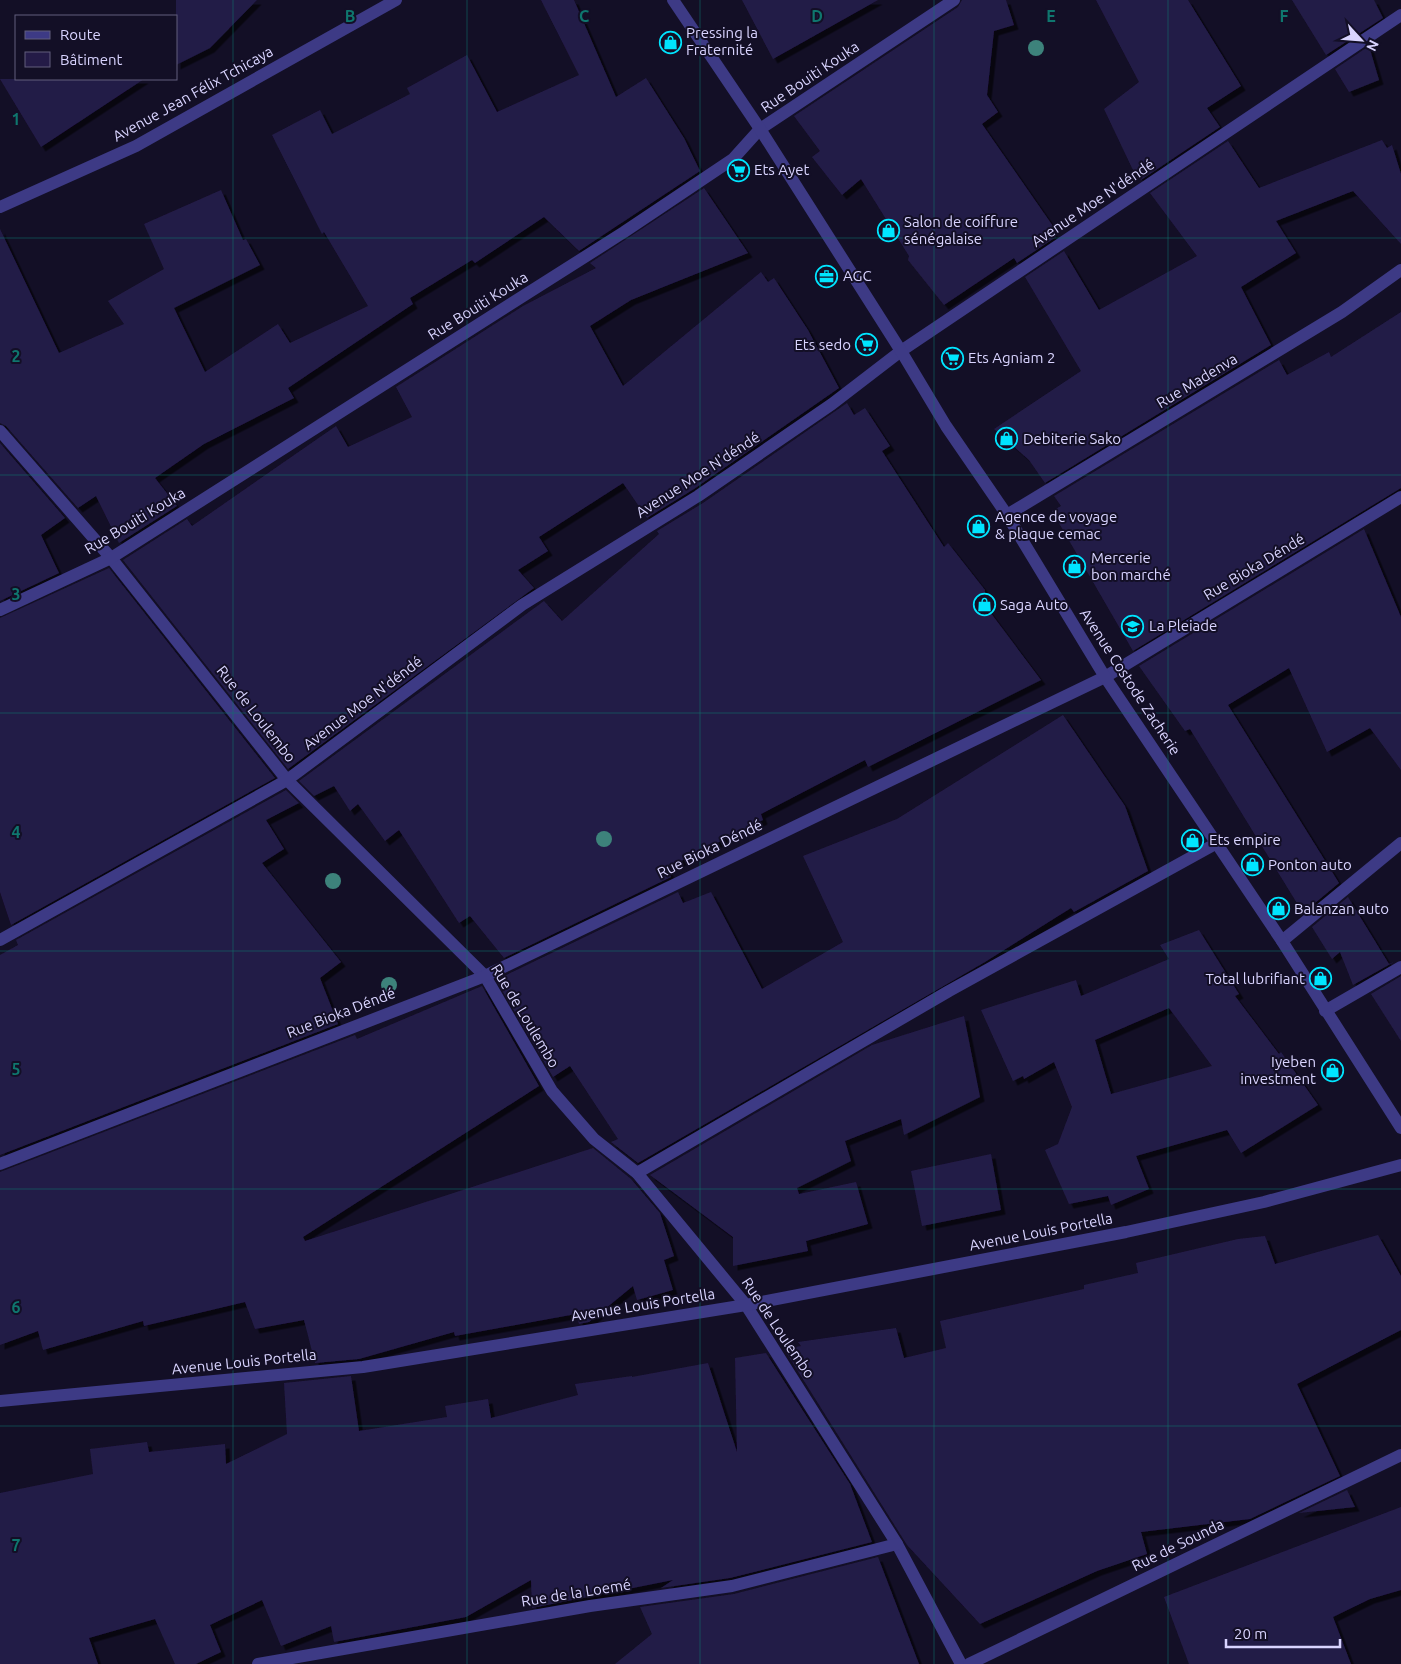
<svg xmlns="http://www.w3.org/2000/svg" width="1401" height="1664" font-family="Ubuntu,sans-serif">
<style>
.building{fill:#241b47;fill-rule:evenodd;filter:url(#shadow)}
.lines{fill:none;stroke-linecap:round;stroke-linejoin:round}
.minor{stroke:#3d3a85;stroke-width:12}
.tertiary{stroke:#3d3a85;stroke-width:12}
.tree{fill:#3d827b}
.grid{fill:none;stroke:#0f766e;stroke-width:1;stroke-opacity:0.55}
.labels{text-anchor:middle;stroke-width:4;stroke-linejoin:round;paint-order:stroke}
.poi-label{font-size:15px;fill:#d9d4ff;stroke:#130f26;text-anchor:start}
.street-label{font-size:15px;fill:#d9d4ff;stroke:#130f26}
.grid-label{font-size:16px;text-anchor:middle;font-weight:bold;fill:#0f766e;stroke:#130f26;stroke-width:4;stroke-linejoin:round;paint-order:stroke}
</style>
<defs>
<filter id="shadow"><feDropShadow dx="4.5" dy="4.5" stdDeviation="0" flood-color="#0009"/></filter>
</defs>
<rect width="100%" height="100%" fill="#130f26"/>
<g class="building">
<polygon points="176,0 257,0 210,48 176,65"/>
<polygon points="541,0 574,0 616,97 646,78 684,138 700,171 579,251 544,217 475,263 472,260 410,298 413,304 288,388 294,398 204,444 155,478 177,506 119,543 96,496 78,508 6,426 0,423 0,229 59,353 124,324 108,301 164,269 144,224 221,190 243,240 246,239 260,265 174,308 205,372 278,324 290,343 368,306 324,232 322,234 272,135 320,110 332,134 410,94 407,88 467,55 497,112 579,75"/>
<polygon points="742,0 878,0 773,59"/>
<polygon points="962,0 1006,0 1014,25 994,31 987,95 998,112 982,124 1055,229 1052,231 1056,237 1017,263 1014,258 944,305 908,260 909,256 861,179 842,195 812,157 820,151 794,116 958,7"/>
<polygon points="1096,0 1188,0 1241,86 1207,108 1220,127 1141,180 1132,168 1104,109 1139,82"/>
<polygon points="1292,0 1374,0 1383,18 1326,55"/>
<polygon points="1369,46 1379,80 1349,92 1335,69"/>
<polygon points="0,79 144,79 41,147"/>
<polygon points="1382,140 1387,148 1392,145 1401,174 1401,244 1353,191 1276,221 1296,253 1241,287 1271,345 1045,483 1029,460 994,429 1081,371 1025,277 1064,251 1099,310 1197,256 1150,193 1228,141 1259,188"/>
<polygon points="704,188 748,253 631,300 590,326 623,386 761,272 768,282 774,278 808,330 839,388 694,489 647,518 623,483 539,537 548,551 518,570 534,588 288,769 123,560 187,519 192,526 336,426 348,447 412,417 396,387 523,306 596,268 590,263"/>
<polygon points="1401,312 1401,488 1133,651 1052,511 1061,506 1054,496 1279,360 1287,375 1329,352 1331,357"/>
<polygon points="847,403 854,415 865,408 890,446 882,451 944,547 948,543 985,590 984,604 1041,680 868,767 865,760 761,814 763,820 667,868 671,877 504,958 470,916 459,923 399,830 385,841 358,804 350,811 334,786 314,796 299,781 544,601 562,621 659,534 657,531 703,503"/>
<polygon points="0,443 65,518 41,535 59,573 0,601"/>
<polygon points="1364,529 1401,617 1401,770 1370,728 1327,752 1289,668 1228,705 1339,883 1303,913 1190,729 1185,731 1139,666"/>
<polygon points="109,568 275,778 11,925 0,892 0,618"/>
<polygon points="1063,715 1125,806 1148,871 1074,912 1071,908 985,962 638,1163 611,1142 618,1139 570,1066 553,1077 496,980 678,892 683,903 711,892 762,989 843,942 803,856 897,819"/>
<polygon points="286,790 299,803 266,820 284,849 262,863 341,962 320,978 338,1024 0,1155 0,955 18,945 16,940"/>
<polygon points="1348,897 1389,964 1394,962 1353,985 1340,952 1332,959 1312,927"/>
<path d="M1199,930L1239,994L1235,996L1279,1054L1281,1052L1318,1105L1241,1153L1227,1130L1136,1156L1149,1189L1111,1205L1108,1196L1069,1204L1045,1150L1058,1144L1072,1107L1054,1062L1024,1079L1023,1076L1013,1081L981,1010L1076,980L1081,996L1169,959L1160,945ZM1169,1008L1212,1066L1111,1094L1095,1040Z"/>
<polygon points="1401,976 1401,1041 1371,994"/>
<polygon points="482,986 539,1086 303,1237 305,1241 593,1148 631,1179 660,1213 674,1256 664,1260 673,1290 637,1300 633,1286 589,1322 579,1324 576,1314 455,1336 454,1332 359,1359 315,1363 304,1320 255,1329 245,1302 144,1326 143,1321 43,1350 38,1331 0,1345 0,1172 355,1035 357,1039"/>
<polygon points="964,1016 980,1097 904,1135 901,1119 845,1141 851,1161 797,1188 799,1194 856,1182 868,1224 806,1241 808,1251 733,1266 733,1237 650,1175 872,1045"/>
<polygon points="991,1154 1001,1210 922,1226 911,1171"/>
<polygon points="1378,1235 1401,1276 1401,1330 1297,1384 1340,1476 1250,1519 1141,1532 1147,1554 1097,1571 980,1624 907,1545 784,1349 801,1346 798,1342 896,1328 904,1358 946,1348 940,1321 1084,1289 1084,1285 1138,1273 1136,1263 1238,1239 1265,1236 1275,1264"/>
<polygon points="766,1353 850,1484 872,1542 730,1578 661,1588 673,1580 532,1608 531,1580 466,1617 334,1642 331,1626 281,1646 262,1600 210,1625 221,1652 196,1664 175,1664 155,1619 89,1638 98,1664 0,1664 0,1493 93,1474 90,1449 147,1442 149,1452 225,1444 226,1464 287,1434 284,1383 351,1376 359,1431 447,1417 445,1406 488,1399 491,1418 578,1395 575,1384 632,1376 632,1377 708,1363 737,1452 735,1358"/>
<polygon points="1347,1490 1355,1507 1299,1513"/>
<polygon points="1401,1507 1401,1590 1370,1599 1333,1617 1351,1664 1189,1664 1164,1597"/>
<polygon points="878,1557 919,1664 615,1664 652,1634 640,1607 734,1594"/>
</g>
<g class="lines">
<g class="minor">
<polyline points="0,431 111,558 287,780 485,976 552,1091 594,1139 637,1173 746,1305 897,1544 961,1664"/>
<polyline points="1007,515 1342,312 1401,270"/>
<polyline points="0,610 111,558 624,232 733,159 760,129 954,0"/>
<polyline points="0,940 287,780 522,605 698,496 832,404 901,351 1401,15"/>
<polyline points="1282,941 1401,843"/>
<polyline points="1325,1011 1401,967"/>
<polyline points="0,1164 485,976 1105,677 1401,497"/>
<polyline points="637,1173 949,991 1217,843"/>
<polyline points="0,1401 363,1367 746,1305 1126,1232 1264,1202 1401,1165"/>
<polyline points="258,1664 590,1606 732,1586 897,1544"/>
<polyline points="969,1664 1401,1455"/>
</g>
<g class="tertiary">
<polyline points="673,0 760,129 901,351 946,426 1007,515 1105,677 1282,941 1401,1128"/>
<polyline points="0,207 136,146 396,0"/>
</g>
</g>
<g class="tree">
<circle cx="1036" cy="48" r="8"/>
<circle cx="604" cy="839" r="8"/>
<circle cx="333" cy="881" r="8"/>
<circle cx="389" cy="985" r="8"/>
</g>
<path class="grid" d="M233,0V1664M467,0V1664M700,0V1664M934,0V1664M1168,0V1664M0,238H1401M0,475H1401M0,713H1401M0,951H1401M0,1189H1401M0,1426H1401"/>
<defs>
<symbol id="shop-ring" viewBox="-11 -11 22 22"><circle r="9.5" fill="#130f26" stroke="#00e5ff" stroke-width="1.5"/><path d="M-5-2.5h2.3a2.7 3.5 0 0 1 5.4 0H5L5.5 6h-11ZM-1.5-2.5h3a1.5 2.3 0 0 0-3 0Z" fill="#00e5ff"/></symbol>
<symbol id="supermarket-ring" viewBox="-11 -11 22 22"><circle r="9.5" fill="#130f26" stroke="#00e5ff" stroke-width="1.5"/><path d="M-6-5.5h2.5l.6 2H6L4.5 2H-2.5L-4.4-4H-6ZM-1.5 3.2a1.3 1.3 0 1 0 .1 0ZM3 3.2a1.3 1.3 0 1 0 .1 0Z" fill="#00e5ff"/></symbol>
<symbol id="office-ring" viewBox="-11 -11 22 22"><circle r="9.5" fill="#130f26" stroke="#00e5ff" stroke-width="1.5"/><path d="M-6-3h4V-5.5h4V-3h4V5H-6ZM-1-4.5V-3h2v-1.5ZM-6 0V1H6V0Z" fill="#00e5ff"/></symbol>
<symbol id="school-ring" viewBox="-11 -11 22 22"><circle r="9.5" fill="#130f26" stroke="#00e5ff" stroke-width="1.5"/><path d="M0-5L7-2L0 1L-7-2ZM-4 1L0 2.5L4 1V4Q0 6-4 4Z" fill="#00e5ff"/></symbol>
</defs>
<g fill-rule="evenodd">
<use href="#shop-ring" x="658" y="30" width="25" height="25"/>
<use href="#supermarket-ring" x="726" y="158" width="25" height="25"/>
<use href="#shop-ring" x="876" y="218" width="25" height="25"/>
<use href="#office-ring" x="814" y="264" width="25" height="25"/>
<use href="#supermarket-ring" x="854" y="332" width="25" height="25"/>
<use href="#supermarket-ring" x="940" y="346" width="25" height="25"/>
<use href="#shop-ring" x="994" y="426" width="25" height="25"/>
<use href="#shop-ring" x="966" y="514" width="25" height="25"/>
<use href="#shop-ring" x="1062" y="554" width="25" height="25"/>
<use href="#shop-ring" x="972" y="592" width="25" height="25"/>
<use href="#school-ring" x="1120" y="614" width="25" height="25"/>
<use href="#shop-ring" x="1180" y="828" width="25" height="25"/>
<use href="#shop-ring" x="1240" y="852" width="25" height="25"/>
<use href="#shop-ring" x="1266" y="896" width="25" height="25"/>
<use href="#shop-ring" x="1308" y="966" width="25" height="25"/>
<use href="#shop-ring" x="1320" y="1058" width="25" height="25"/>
</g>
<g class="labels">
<g class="poi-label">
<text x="686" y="38">Pressing la<tspan x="686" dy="17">Fraternité</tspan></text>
<text x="754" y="175">Ets Ayet</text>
<text x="904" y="227">Salon de coiffure<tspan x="904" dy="17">sénégalaise</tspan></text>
<text x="843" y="281">AGC</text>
<text x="851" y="350" text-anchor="end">Ets sedo</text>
<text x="968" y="363">Ets Agniam 2</text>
<text x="1023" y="444">Debiterie Sako</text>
<text x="995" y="522">Agence de voyage<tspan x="995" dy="17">&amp; plaque cemac</tspan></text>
<text x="1091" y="563">Mercerie<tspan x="1091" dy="17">bon marché</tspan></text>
<text x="1000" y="610">Saga Auto</text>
<text x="1149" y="631">La Pleiade</text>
<text x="1209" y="845">Ets empire</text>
<text x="1268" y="870">Ponton auto</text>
<text x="1294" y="914">Balanzan auto</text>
<text x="1305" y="984" text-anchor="end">Total lubrifiant</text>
<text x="1316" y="1067" text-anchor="end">Iyeben<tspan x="1316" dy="17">investment</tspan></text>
</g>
<g class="street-label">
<text transform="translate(810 77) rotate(-34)" y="5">Rue Bouiti Kouka</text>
<text transform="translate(193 94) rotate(-29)" y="5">Avenue Jean Félix Tchicaya</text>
<text transform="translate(1093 203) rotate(-34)" y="5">Avenue Moe N'déndé</text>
<text transform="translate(478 306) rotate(-32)" y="5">Rue Bouiti Kouka</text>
<text transform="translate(1197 381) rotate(-31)" y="5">Rue Madenva</text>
<text transform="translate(698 475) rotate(-33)" y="5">Avenue Moe N'déndé</text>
<text transform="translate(135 521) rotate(-31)" y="5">Rue Bouiti Kouka</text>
<text transform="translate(1254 567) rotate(-31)" y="5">Rue Bioka Déndé</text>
<text transform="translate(1130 682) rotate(57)" y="5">Avenue Costode Zacherie</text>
<text transform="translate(363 703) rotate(-37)" y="5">Avenue Moe N'déndé</text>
<text transform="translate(256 714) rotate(52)" y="5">Rue de Loulembo</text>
<text transform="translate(710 849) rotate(-26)" y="5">Rue Bioka Déndé</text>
<text transform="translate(341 1013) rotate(-21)" y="5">Rue Bioka Déndé</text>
<text transform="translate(525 1016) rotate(59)" y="5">Rue de Loulembo</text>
<text transform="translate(1041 1232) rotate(-11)" y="5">Avenue Louis Portella</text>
<text transform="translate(643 1305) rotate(-9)" y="5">Avenue Louis Portella</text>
<text transform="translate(778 1328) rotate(56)" y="5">Rue de Loulembo</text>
<text transform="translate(244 1362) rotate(-6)" y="5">Avenue Louis Portella</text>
<text transform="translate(1178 1545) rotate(-26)" y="5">Rue de Sounda</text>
<text transform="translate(576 1593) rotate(-9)" y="5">Rue de la Loemé</text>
</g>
</g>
<g class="grid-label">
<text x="350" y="22">B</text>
<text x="584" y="22">C</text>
<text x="817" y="22">D</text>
<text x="1051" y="22">E</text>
<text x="1284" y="22">F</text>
<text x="16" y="125">1</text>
<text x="16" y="362">2</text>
<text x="16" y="600">3</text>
<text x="16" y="838">4</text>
<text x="16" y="1075">5</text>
<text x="16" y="1313">6</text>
<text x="16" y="1551">7</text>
</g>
<rect x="15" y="15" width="162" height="65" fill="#130f26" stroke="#625e7d"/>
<rect x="25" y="31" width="25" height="8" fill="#3d3a85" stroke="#625e7d"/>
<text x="60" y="40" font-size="15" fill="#d9d4ff">Route</text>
<rect x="25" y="52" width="25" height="15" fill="#241b47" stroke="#625e7d"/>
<text x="60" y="65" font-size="15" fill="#d9d4ff">Bâtiment</text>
<g transform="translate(1361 40) rotate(116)" stroke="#130f26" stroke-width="4" paint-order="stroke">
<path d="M0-4L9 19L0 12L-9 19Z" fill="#d9d4ff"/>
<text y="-8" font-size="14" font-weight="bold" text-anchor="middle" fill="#d9d4ff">N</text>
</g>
<path d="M1226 1639v8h114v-8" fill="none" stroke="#d9d4ff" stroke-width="2.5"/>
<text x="1234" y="1639" font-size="15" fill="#d9d4ff" stroke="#130f26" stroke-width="4" paint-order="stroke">20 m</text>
</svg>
